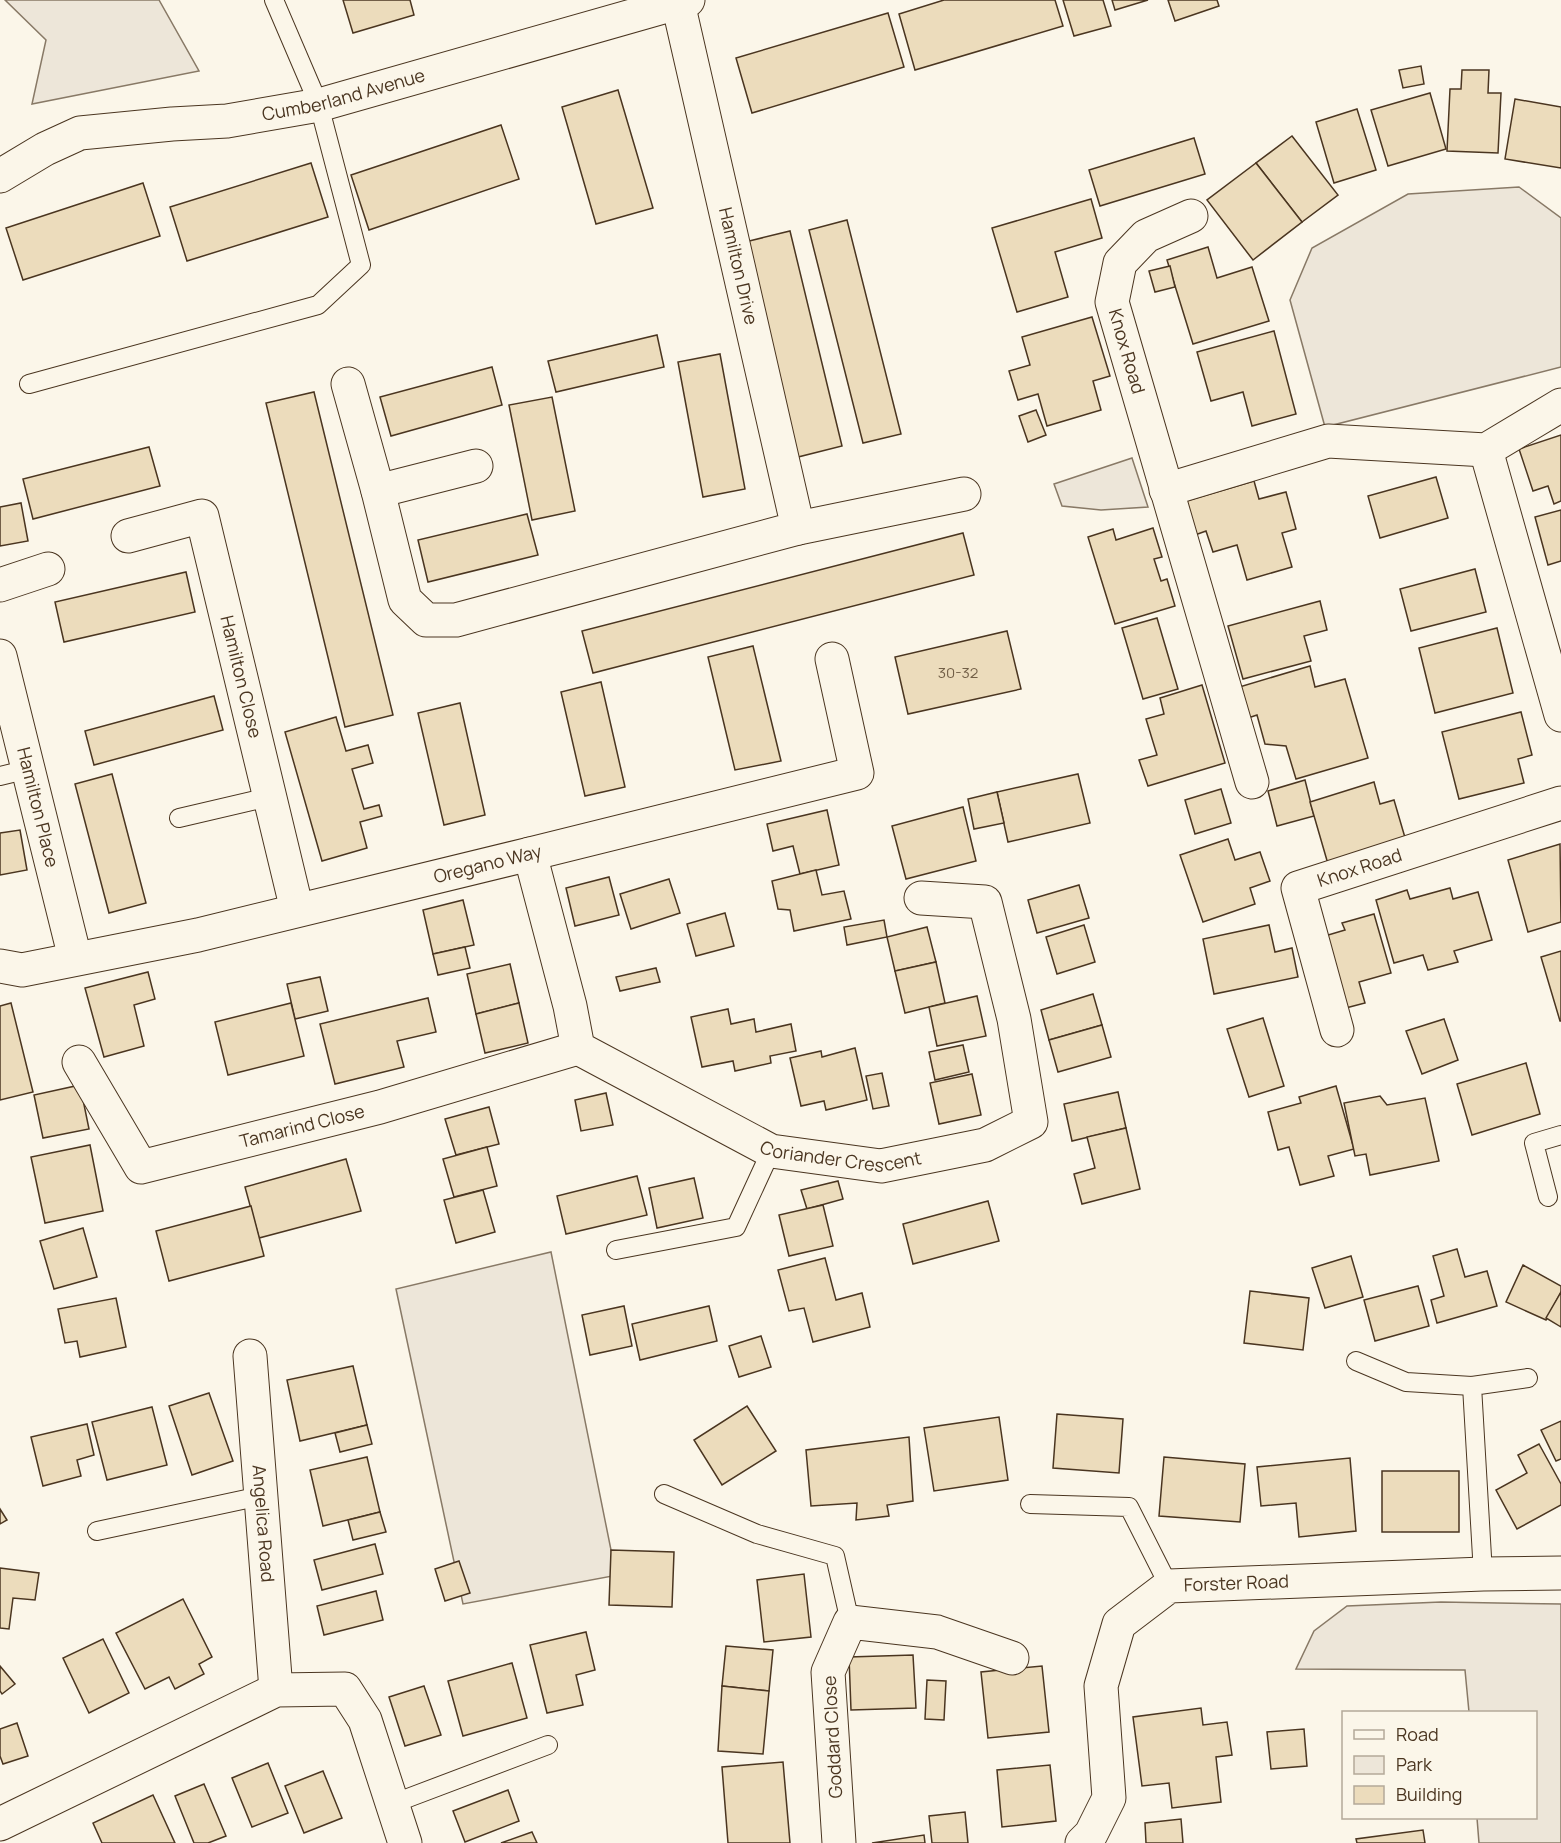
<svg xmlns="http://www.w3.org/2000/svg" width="1561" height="1843" font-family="Manrope,sans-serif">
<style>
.green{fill:#ede6d9;stroke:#887966;stroke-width:1.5}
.building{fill:#ecdcbc;stroke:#4a3520;stroke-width:1.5}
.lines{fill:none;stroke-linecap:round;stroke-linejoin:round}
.service-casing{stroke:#4a3520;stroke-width:20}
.minor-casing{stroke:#4a3520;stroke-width:35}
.tertiary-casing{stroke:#4a3520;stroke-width:35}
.service{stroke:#fbf6e9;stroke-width:18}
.minor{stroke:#fbf6e9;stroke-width:33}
.tertiary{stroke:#fbf6e9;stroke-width:33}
.labels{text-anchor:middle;stroke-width:4.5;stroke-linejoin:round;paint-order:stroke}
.number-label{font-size:15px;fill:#725f47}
.street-label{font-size:18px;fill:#4a3520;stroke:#fbf6e9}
</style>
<rect width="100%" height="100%" fill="#fbf6e9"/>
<g class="green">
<polygon points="5,0 159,0 199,71 32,104 46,40"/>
<polygon points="1519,187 1561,218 1561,367 1325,427 1290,300 1312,248 1408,194"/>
<polygon points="1132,458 1148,507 1101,510 1062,506 1054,484"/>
<polygon points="551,1252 611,1550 618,1575 463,1604 396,1289"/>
<polygon points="1441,1602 1561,1604 1561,1843 1479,1843 1477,1818 1536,1818 1536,1712 1469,1712 1465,1670 1296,1669 1314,1631 1347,1606"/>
</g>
<g class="building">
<polygon points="343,0 410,0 414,15 353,33"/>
<polygon points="944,0 1055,0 1063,26 915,70 899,14"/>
<polygon points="1063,0 1103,0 1111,26 1074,36"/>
<polygon points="1112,0 1148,0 1115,10"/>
<polygon points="1168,0 1217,0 1219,6 1175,21"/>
<polygon points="888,13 904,67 752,113 736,58"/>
<polygon points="1421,66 1424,84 1403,88 1399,70"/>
<polygon points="1462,70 1489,70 1488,93 1501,93 1498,153 1447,151 1450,89 1461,89"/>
<polygon points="618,90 653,208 596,224 562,107"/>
<polygon points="1430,93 1446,149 1388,166 1371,110"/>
<polygon points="1515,99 1561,107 1561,168 1505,159"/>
<polygon points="1357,109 1376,170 1334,183 1316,122"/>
<polygon points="501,125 519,179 369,230 351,175"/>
<polygon points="1292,136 1338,195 1302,222 1256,163"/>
<polygon points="1194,138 1205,174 1100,206 1089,170"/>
<polygon points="311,163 328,217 187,261 170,207"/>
<polygon points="1256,163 1302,222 1253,260 1207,200"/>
<polygon points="143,183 160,236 23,280 6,228"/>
<polygon points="1091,199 1102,238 1055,252 1068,297 1017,312 992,228"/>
<polygon points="847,220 901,434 863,443 809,230"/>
<polygon points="790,231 842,446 798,457 745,242"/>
<polygon points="1208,247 1217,278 1252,267 1269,321 1193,344 1167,260"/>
<polygon points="1170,266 1175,287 1155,292 1149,271"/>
<polygon points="1092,317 1110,376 1093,381 1101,410 1047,426 1038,394 1018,400 1009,371 1030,365 1022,337"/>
<polygon points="1274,331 1296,414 1252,426 1243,392 1211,401 1197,352"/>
<polygon points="657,335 664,367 556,392 548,361"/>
<polygon points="720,354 745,489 703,497 678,362"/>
<polygon points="492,367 502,405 391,436 380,397"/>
<polygon points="314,392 393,715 345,727 266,403"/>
<polygon points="552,397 575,511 532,520 509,405"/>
<polygon points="1036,410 1046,435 1028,442 1019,416"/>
<polygon points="1561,435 1561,501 1554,504 1548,486 1533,491 1519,449"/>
<polygon points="149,447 160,486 33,519 23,479"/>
<polygon points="1436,477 1448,518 1380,538 1368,496"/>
<polygon points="1254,481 1259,499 1286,492 1296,529 1282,533 1292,567 1247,580 1237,545 1213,552 1206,531 1195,535 1186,501"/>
<polygon points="21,503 28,541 0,546 0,507"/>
<polygon points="1561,510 1561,561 1548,565 1535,517"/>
<polygon points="527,514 538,555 428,582 418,540"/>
<polygon points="1153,528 1162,557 1154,559 1161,581 1167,579 1175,606 1115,624 1088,537 1113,529 1116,540"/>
<polygon points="963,533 974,575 593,673 582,631"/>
<polygon points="1475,569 1486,612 1411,631 1400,589"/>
<polygon points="186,572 195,612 64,642 55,602"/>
<polygon points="1320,601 1327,630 1304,636 1311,661 1243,679 1228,626"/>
<polygon points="1157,618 1178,689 1143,699 1122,628"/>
<polygon points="1497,628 1513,693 1435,713 1419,648"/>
<polygon points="1007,631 1021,689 908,714 895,657"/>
<polygon points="753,646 781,761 735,770 708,657"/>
<polygon points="1310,666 1315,687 1345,679 1368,758 1296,779 1286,746 1265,744 1257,715 1242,720 1236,688"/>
<polygon points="601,682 625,787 585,796 561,692"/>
<polygon points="1202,685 1225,763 1148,786 1139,760 1157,755 1146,719 1164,714 1160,698"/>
<polygon points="214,696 223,730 94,765 85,731"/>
<polygon points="460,703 485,815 444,825 418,713"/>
<polygon points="1521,712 1532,755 1518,759 1524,783 1459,799 1442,732"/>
<polygon points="336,717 346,751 368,745 373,763 352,769 364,809 379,805 382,816 360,822 367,848 322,861 285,732"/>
<polygon points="112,774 146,903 109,913 75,784"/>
<polygon points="1078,774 1090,823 1008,842 997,792"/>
<polygon points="1305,780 1314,816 1277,826 1268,791"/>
<polygon points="1374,782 1380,804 1394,800 1406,841 1328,864 1310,802"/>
<polygon points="1221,789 1231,823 1195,834 1185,800"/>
<polygon points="997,792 1004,823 974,829 968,799"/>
<polygon points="963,807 976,861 906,879 892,826"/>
<polygon points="827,810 839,865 800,874 793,846 773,851 767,824"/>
<polygon points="20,830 27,870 0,875 0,833"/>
<polygon points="1228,839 1235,860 1260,852 1270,881 1250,888 1255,904 1203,922 1180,855"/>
<polygon points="1560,844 1561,922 1528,932 1508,860"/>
<polygon points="816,870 822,895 844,891 851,919 794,931 790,910 778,909 772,881"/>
<polygon points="609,877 619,915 575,926 566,888"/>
<polygon points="669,879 680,913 631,929 620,894"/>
<polygon points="1079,885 1089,918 1037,933 1028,900"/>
<polygon points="1450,888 1453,899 1478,892 1492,940 1454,951 1458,962 1428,970 1423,955 1394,963 1376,900 1407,890 1410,899"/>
<polygon points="463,900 474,945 433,954 423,910"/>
<polygon points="725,913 734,946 696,956 687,924"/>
<polygon points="1374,914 1391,973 1359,982 1365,1003 1338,1010 1318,938 1345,930 1342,923"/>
<polygon points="884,920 887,937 847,945 844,927"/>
<polygon points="1084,925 1095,962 1057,974 1046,937"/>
<polygon points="1269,925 1275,952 1292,948 1298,977 1214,994 1203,939"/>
<polygon points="927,927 936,962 895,971 887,937"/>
<polygon points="465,947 470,968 438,975 433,954"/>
<polygon points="1561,951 1561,1021 1560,1021 1541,957"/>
<polygon points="936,962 945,1003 905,1013 895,971"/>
<polygon points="510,964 519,1003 476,1014 467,974"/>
<polygon points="656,968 660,982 620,991 616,977"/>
<polygon points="148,972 155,999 134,1005 144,1046 104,1057 85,988"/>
<polygon points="320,977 328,1011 295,1019 287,984"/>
<polygon points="1093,994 1102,1025 1049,1040 1041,1010"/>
<polygon points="977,996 986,1036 937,1046 929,1007"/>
<polygon points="428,998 436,1032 397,1041 404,1067 335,1084 320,1024"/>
<polygon points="11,1003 33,1092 0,1100 0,1006"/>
<polygon points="291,1003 304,1056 228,1075 215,1022"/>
<polygon points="519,1003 528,1043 485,1053 476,1014"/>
<polygon points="728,1009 731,1024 754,1019 756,1032 791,1024 796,1051 770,1056 771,1063 735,1071 733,1061 702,1067 691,1017"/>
<polygon points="1263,1018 1284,1086 1249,1097 1227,1029"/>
<polygon points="1444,1019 1458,1060 1422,1074 1406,1031"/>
<polygon points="1102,1025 1111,1057 1058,1072 1049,1040"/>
<polygon points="963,1045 969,1072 935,1080 929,1052"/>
<polygon points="855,1048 867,1100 826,1110 824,1101 801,1106 790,1058 821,1051 822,1057"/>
<polygon points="1526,1063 1540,1114 1472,1135 1457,1084"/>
<polygon points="882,1073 889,1106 873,1109 866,1076"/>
<polygon points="972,1074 981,1115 939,1124 930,1083"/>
<polygon points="80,1085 89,1129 43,1138 34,1095"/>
<polygon points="1336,1086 1354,1149 1328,1156 1334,1176 1300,1185 1289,1147 1278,1150 1268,1112 1301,1103 1299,1097"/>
<polygon points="1118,1092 1126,1128 1072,1141 1064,1104"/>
<polygon points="606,1093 613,1125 581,1131 575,1100"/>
<polygon points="1380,1096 1387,1105 1425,1098 1439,1161 1370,1175 1366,1154 1355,1156 1344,1103"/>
<polygon points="489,1107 499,1144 456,1155 445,1119"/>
<polygon points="1126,1128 1140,1189 1082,1204 1074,1174 1095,1168 1087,1137"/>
<polygon points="90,1145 103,1211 45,1223 31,1157"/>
<polygon points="487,1147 497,1186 454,1197 443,1159"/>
<polygon points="346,1159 361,1211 259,1238 245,1187"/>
<polygon points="637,1176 647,1215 566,1234 557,1196"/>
<polygon points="694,1178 703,1218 657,1228 649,1188"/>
<polygon points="838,1181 843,1199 807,1209 801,1190"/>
<polygon points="483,1190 495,1232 456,1243 444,1200"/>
<polygon points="988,1201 999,1241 913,1264 903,1224"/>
<polygon points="823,1205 833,1246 789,1256 779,1215"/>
<polygon points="251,1206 264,1256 169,1281 156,1231"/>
<polygon points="83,1228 97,1277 54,1289 40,1241"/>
<polygon points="1457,1249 1465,1277 1487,1271 1497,1306 1437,1323 1431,1300 1444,1296 1433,1256"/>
<polygon points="1351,1256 1363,1297 1325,1308 1312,1268"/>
<polygon points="825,1258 836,1300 862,1293 870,1327 813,1342 804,1308 789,1311 778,1270"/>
<polygon points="1523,1265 1561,1286 1561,1292 1546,1320 1506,1302"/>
<polygon points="1418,1286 1429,1326 1375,1341 1364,1300"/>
<polygon points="1250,1291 1309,1298 1303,1350 1244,1343"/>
<polygon points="1561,1292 1561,1327 1546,1318"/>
<polygon points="116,1298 126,1347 80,1357 77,1341 65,1343 58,1309"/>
<polygon points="624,1306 632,1346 590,1355 582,1315"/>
<polygon points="709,1306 717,1341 640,1360 632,1324"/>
<polygon points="761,1336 771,1367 739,1377 729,1346"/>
<polygon points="353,1366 367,1425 300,1441 287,1380"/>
<polygon points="209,1393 233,1461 192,1475 169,1406"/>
<polygon points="747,1406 776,1451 722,1485 694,1440"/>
<polygon points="152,1407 167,1465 107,1480 92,1422"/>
<polygon points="1057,1414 1123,1419 1119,1473 1053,1468"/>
<polygon points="999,1417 1008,1480 934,1491 924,1428"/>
<polygon points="1561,1421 1561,1459 1556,1461 1541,1430"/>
<polygon points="87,1424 94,1455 77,1460 81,1476 43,1486 31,1437"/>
<polygon points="367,1425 372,1444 340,1452 335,1433"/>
<polygon points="909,1437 913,1501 887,1505 889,1516 856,1520 857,1503 811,1506 806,1450"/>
<polygon points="1539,1444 1561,1484 1561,1505 1517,1529 1496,1490 1527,1473 1518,1455"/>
<polygon points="367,1457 380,1512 323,1526 310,1470"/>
<polygon points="1164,1457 1245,1464 1240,1522 1159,1516"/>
<polygon points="1350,1458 1356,1531 1299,1537 1296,1503 1261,1506 1257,1467"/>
<rect x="1382" y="1471" width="77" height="61"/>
<polygon points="0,1509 7,1520 0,1524"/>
<polygon points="380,1512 386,1532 353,1540 348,1520"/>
<polygon points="375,1544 383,1574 322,1590 314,1560"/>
<polygon points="611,1550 674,1552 672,1607 609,1605"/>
<polygon points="459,1561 470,1593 445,1601 435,1569"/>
<polygon points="0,1568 39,1573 35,1600 13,1598 9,1629 0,1628"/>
<polygon points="804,1574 811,1637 764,1642 757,1580"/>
<polygon points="376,1591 383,1620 324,1635 317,1606"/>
<polygon points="183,1599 212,1657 199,1664 204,1674 175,1689 169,1677 145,1689 116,1633"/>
<polygon points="586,1632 595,1670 576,1675 583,1705 547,1713 530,1645"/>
<polygon points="103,1639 129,1693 89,1713 63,1658"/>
<polygon points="726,1646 773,1650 769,1691 722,1686"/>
<polygon points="913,1655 916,1708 851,1710 849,1657"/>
<polygon points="512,1663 527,1718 463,1736 448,1681"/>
<polygon points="0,1666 15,1684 2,1694 0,1691"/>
<polygon points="1042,1666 1049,1732 988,1738 981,1672"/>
<polygon points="927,1680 946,1681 944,1720 925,1719"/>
<polygon points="424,1686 441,1735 405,1746 389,1697"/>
<polygon points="722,1686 769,1691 763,1754 718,1751"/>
<polygon points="1201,1708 1203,1725 1227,1722 1232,1755 1216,1757 1221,1802 1172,1808 1169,1783 1142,1786 1133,1717"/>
<polygon points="17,1723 28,1756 3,1764 0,1756 0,1729"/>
<polygon points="1304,1729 1307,1766 1271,1769 1267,1732"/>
<polygon points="783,1762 790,1843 728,1843 722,1767"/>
<polygon points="268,1763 288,1813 252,1827 232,1778"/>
<polygon points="1050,1765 1056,1821 1002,1827 997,1770"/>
<polygon points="323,1771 342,1818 304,1833 285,1786"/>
<polygon points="204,1784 226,1836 208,1843 194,1843 175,1796"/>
<polygon points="508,1790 519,1821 465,1842 453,1811"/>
<polygon points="153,1795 175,1843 102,1843 93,1823"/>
<polygon points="965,1812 968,1843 932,1843 929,1816"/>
<polygon points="1181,1819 1183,1843 1146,1843 1145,1823"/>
<polygon points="1423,1830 1425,1843 1357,1843 1356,1839"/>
<polygon points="532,1832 537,1843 501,1843"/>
<polygon points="924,1835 925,1843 872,1843"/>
</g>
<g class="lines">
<defs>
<g id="service">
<polyline points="29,384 318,305 361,265 319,105 274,0"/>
<polyline points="0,776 29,769"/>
<polyline points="179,818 269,797"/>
<polyline points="1548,1197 1534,1143 1561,1135"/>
<polyline points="616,1250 736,1227 771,1151"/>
<polyline points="1356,1361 1406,1382 1472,1386"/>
<polyline points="664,1494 757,1534 835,1556 850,1622"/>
<polyline points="1030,1504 1129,1507 1169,1586"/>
<polyline points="97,1531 261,1496"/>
<polyline points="1483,1574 1472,1386 1528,1378"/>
<polyline points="392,1804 548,1745"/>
</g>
<g id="minor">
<path id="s1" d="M1191,216L1146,236L1120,263L1112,302L1252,782"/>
<polyline points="348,384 378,491 405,600 426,620 456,620 798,528 678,3"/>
<polyline points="1486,450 1561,715"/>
<polyline points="1166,490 1328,441 1486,450 1561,405"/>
<polyline points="378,491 476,466"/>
<polyline points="798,528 964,494"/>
<path id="s2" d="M128,536L202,516L297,910"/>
<polyline points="0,585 48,569"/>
<path id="s3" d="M0,656L75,958"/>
<path id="s4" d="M530,854L570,1006L578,1048L771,1151L881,1166L985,1145L1031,1122L1014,1019L985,902L921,898"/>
<path id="s5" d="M0,966L22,970L198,935L530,854L857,773L832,659"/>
<path id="s6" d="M1337,1030L1298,888L1561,803"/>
<path id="s7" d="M79,1062L141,1167L380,1107L578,1048"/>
<path id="s8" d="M250,1356L276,1690"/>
<polyline points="0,1824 276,1690 345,1689 365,1720 405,1843"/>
<polyline points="839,1843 828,1672 850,1622 937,1632 1012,1658"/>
<path id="s9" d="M1082,1843L1091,1834L1109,1798L1101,1686L1119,1624L1169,1586L1483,1574L1561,1573"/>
</g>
<g id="tertiary">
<path id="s10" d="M0,176L45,149L80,133L172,124L227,121L319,105L688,0"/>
</g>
</defs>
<use href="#service" class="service-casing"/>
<use href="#minor" class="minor-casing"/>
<use href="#tertiary" class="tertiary-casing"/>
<use href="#service" class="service"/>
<use href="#minor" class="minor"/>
<use href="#tertiary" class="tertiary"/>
</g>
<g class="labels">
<g class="number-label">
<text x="958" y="678">30-32</text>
</g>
<g class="street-label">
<text dy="6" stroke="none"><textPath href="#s10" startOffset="358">Cumberland Avenue</textPath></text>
<text transform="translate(738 266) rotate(77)" y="6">Hamilton Drive</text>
<text dy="6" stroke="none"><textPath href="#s1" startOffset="178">Knox Road</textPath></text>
<text dy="6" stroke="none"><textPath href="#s2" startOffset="242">Hamilton Close</textPath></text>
<text dy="6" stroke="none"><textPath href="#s3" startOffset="156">Hamilton Place</textPath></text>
<text dy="6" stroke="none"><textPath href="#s5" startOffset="500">Oregano Way</textPath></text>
<text dy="6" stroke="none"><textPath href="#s6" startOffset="212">Knox Road</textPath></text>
<text dy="6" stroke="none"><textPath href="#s7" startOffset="288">Tamarind Close</textPath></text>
<text dy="6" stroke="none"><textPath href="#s4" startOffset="489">Coriander Crescent</textPath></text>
<text dy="6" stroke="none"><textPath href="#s8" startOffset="168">Angelica Road</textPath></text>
<text dy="6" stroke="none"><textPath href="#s9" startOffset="360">Forster Road</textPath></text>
<text transform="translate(833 1737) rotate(-93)" y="6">Goddard Close</text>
</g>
</g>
<rect x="1342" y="1711" width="195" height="108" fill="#fbf6e9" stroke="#b4a999" stroke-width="1.5"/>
<rect x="1354" y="1730" width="30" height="9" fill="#fbf6e9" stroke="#b4a999" stroke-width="1.5"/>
<text x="1396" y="1741" font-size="18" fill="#4a3520">Road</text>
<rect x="1354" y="1756" width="30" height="18" fill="#ede6d9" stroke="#b4a999" stroke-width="1.5"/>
<text x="1396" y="1771" font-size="18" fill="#4a3520">Park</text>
<rect x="1354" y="1786" width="30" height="18" fill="#ecdcbc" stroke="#b4a999" stroke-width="1.5"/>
<text x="1396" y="1801" font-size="18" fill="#4a3520">Building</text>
</svg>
